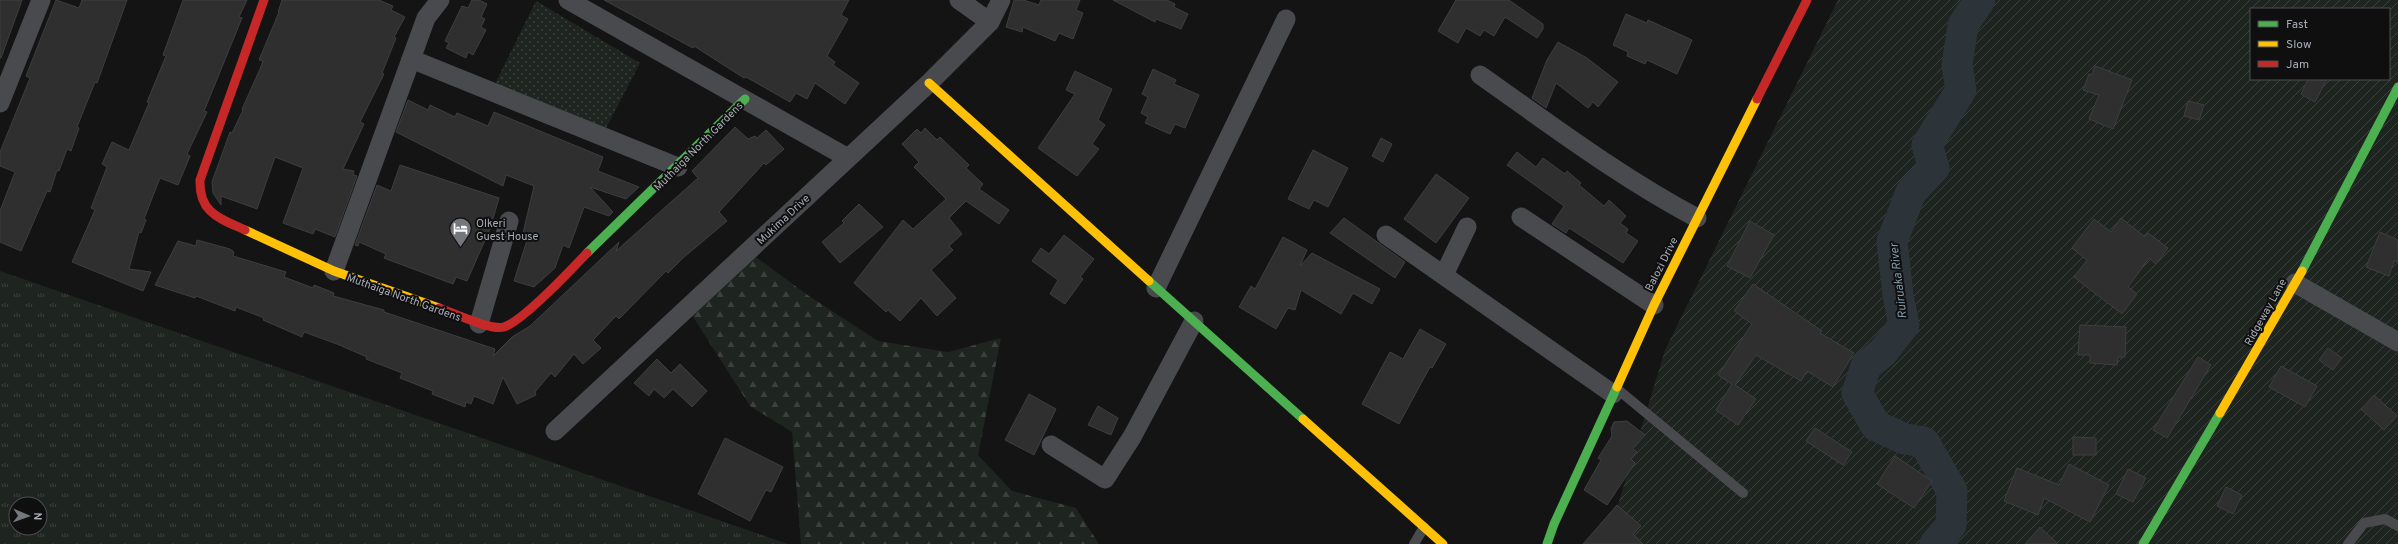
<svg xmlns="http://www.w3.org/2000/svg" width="2398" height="544" font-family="Overpass,sans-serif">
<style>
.grass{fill:url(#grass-tufts);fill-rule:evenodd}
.forest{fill:url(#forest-firs)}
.park{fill:url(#park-dots)}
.garden{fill:url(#garden-furrows);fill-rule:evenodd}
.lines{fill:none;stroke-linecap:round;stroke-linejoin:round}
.river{stroke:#2c3439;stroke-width:31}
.building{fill:#2f2f30;stroke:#3d3e41}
.lane{stroke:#494a4d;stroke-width:10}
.street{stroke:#494a4d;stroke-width:19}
.fast{stroke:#4caf50;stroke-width:9}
.slow{stroke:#ffc107;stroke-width:9}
.jam{stroke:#c62828;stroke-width:9}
.labels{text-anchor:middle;stroke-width:4;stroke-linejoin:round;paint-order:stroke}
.street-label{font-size:11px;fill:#a7acb4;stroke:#0f0f10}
.poi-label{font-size:11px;fill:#a7acb4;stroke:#0f0f10;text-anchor:start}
.water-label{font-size:12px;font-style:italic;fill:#819bac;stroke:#0f0f10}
</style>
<defs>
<pattern id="grass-tufts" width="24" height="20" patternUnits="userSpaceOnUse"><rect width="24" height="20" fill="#1e241f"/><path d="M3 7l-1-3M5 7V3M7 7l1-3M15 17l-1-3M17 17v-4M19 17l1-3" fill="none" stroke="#3c413d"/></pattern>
<pattern id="forest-firs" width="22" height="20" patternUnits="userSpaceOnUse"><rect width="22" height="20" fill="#1e241f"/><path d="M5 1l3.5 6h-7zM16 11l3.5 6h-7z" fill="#3c413d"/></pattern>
<pattern id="park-dots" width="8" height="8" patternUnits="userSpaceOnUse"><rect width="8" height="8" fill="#1e241f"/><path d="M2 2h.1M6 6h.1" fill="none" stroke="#3c413d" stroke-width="1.8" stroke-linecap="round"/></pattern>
<pattern id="garden-furrows" width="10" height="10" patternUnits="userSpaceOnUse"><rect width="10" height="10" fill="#1e241f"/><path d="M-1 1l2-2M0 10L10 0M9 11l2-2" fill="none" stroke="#3c413d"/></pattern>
</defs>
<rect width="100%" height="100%" fill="#141415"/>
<path class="grass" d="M0,271L788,544H0ZM16,504H40V528H16Z"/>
<polygon class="forest" points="749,252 809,296 878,341 948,352 1001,338 978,455 1012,491 1076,508 1099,544 801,544 792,432 750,406 690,312"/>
<polygon class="park" points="536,1 640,63 602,136 492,90"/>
<path class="garden" d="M1838,0H2398V544H1606L1665,350ZM2251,9H2389V79H2251Z"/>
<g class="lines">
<polyline class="river" points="1935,544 1951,525 1952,491 1924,442 1905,439 1876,426 1857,393 1866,366 1883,352 1904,325 1898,295 1892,241 1911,192 1934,168 1927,145 1961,90 1957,65 1963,25 1980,0"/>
</g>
<g class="building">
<polygon points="0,0 22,0 1,58 0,58"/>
<polygon points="56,0 79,8 82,0 127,0 97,83 95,82 77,127 79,128 71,151 67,149 59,171 57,170 50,192 47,191 21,251 0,242 0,211 15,172 0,166 0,152 30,78 26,76"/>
<polygon points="183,0 247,0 239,17 242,18 204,111 207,112 187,154 190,156 178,185 160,178 144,219 146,220 141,233 139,232 129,269 151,272 143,291 72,262 95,210 91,208 107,167 102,164 112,142 129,150 149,103 147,102 166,56 163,55"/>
<polygon points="282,0 379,0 393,6 391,10 405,17 394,37 396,38 382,73 384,74 360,122 364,124 343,169 354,171 353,175 357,176 335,237 315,229 313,234 283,223 303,168 275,157 257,209 221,196 221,205 213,193 212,182 230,132 232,133 243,110 242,109 260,69 263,61 259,60 279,12 278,12"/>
<polygon points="472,0 479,0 487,4 481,17 485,19 481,27 486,30 473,55 468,52 466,58 446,48 449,43 445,41 462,6 468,8"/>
<polygon points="604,0 849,0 841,15 848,19 827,56 835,62 833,65 859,83 845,104 815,83 807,99 796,93 790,102 746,77 744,78 694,46 693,48"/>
<polygon points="1014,0 1023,0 1039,5 1041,0 1080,0 1076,10 1083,13 1073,39 1059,33 1055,41 1023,27 1022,32 1006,27"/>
<polygon points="1113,0 1167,0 1175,4 1174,7 1188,14 1181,29 1156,19 1155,22"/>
<polygon points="1456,0 1509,0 1543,24 1543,29 1537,38 1505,17 1494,36 1484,30 1480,36 1466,28 1458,43 1438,31"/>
<polygon points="1626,14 1647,23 1648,20 1692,40 1677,74 1647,60 1645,64 1627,56 1628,52 1613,45"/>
<polygon points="1558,42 1587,58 1618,82 1598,107 1593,102 1588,108 1556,83 1546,108 1532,98 1547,60"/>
<polygon points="2095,66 2132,80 2113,129 2089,119 2099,95 2083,90 2089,74 2092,75"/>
<polygon points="1153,69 1176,80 1174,84 1199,95 1185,128 1175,124 1170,134 1145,123 1148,117 1141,113 1148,97 1142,94"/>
<polygon points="1075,71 1112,89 1098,120 1105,125 1092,144 1099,149 1077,176 1038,148 1075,94 1066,90"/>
<polygon points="2308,79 2327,79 2315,102 2301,94"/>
<polygon points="408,100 428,110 430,105 455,117 457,113 488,126 494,112 603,157 598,171 639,187 626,199 590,187 613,212 609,216 584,207 569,248 563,245 555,268 534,287 514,281 529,234 523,233 534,186 506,175 503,186 396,132"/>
<polygon points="2188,101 2204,105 2199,120 2184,116"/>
<polygon points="735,127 748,139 755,136 757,138 766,130 784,149 766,165 764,163 719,212 727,221 683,258 668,273 666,271 619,319 616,316 593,340 601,348 583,364 574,354 555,377 551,373 535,392 536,395 517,404 503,377 493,404 474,396 471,404 466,402 465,407 432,394 433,391 400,378 402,373 366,359 367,357 337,344 304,332 302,337 263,320 264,318 236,307 235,311 196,296 195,298 155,285 178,241 196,246 197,240 230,249 234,252 233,256 286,272 284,277 313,288 314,285 334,293 333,296 384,310 384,312 495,349 493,356 512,337 530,326 619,242 616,251 698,178 692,171"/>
<polygon points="925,128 937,140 940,137 969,165 966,168 983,184 979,189 1009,210 999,224 966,201 949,218 962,234 949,246 953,250 931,270 956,298 937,316 921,298 900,321 888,310 886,312 854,283 903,220 913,229 946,199 914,167 919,162 902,144 917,129 921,133"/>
<polygon points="1381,138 1392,144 1383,162 1372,156"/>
<polygon points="1313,150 1348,168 1328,207 1314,200 1309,209 1288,199"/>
<polygon points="1517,152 1536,167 1543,158 1565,174 1567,171 1581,183 1579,185 1604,206 1609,200 1626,216 1620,223 1628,229 1626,233 1638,241 1623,263 1569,228 1566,233 1552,224 1564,206 1507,165"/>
<polygon points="400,165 499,198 490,229 467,281 456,277 453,284 384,258 386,254 359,242 358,246 355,245 377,185 391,191"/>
<polygon points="1436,174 1469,198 1436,243 1404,219"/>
<polygon points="859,204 883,227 840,263 822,242 844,223 842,221"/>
<polygon points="1344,218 1405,262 1395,278 1330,233"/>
<polygon points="2121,218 2145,237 2148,233 2168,248 2156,264 2149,258 2128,287 2137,294 2122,314 2074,277 2087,260 2072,248 2094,219 2111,232"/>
<polygon points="1750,221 1774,235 1750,278 1727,266"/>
<polygon points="2380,232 2398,240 2398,262 2394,261 2389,276 2366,267"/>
<polygon points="1064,235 1094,259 1080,277 1083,279 1065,304 1050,294 1058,280 1032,261 1041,248 1049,254"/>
<polygon points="1283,237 1307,250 1300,266 1312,253 1380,289 1372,304 1353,293 1341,314 1301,290 1295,310 1288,308 1276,329 1239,307 1251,286 1255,289"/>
<polygon points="1753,284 1822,331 1820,333 1854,353 1833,387 1807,371 1801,381 1756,355 1735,385 1756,399 1738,425 1716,410 1732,384 1718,375 1752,324 1734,311"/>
<polygon points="2080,325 2126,327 2125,357 2118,357 2117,365 2090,363 2090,355 2078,355"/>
<polygon points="1420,329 1446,344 1432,368 1430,367 1399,424 1362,404 1390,352 1403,359"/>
<polygon points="2328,348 2342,358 2333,370 2319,360"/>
<polygon points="2198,357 2211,365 2167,438 2153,430"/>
<polygon points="657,359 671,373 680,364 707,391 692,407 673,389 664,398 654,389 649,396 634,383"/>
<polygon points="2281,366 2317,386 2305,407 2269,387"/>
<polygon points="1029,394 1056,409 1034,455 1005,440"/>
<polygon points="2374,395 2397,416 2384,430 2361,409"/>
<polygon points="1098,406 1118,418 1111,435 1088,425"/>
<polygon points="1627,421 1645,435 1633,449 1637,452 1631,459 1635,463 1607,505 1584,490 1601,460 1598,458 1612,436 1611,429 1614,422"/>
<polygon points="1815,428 1852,452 1843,465 1806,441"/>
<polygon points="2073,437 2096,438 2096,455 2073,455"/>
<polygon points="725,438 783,467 771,492 766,490 750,521 698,494"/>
<polygon points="1895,456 1932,481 1914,508 1877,484"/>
<polygon points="2069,464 2109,485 2090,522 2044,498 2038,515 2004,501 2017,468 2059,485"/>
<polygon points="2128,469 2146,478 2133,502 2116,494"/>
<polygon points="2226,487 2242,495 2233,514 2217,506"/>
<polygon points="1617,505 1641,526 1633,534 1643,544 1583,544"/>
<polygon points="2040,527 2058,544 2025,544"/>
</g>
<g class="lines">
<g class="lane">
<polyline points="1616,388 1743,493"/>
<polyline points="1414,544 1424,527"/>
<polyline points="2348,544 2364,523 2385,519 2398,526"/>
</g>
<g class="street">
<polyline points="568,0 848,158"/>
<polyline points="959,0 990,22"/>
<polyline points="411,59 678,167"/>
<path d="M1480,75C1551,125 1620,177 1697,218"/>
<polyline points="0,103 41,0"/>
<polyline points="1521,217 1654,305"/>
<polyline points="1386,235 1613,394"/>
<polyline points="334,271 426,18 440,0"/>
<polyline points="1444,275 1467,227"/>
<polyline points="2295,283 2398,342"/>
<polyline points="1156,288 1286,19"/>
<polyline points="479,324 509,221"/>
<polyline points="555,431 929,83 990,22 1001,0"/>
<polyline points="1051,445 1105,479 1132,437 1194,321"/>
</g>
<g class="fast">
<polyline points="587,253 745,99"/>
<polyline points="2302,271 2398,87"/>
<polyline points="1149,281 1303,419"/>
<polyline points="1547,544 1554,524 1617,387"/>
<polyline points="2143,544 2220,413"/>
</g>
<g class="slow">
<polyline points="929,83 1149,281"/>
<polyline points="245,230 334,271 439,308"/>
<polyline points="1617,387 1654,305 1757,99"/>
<polyline points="2220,413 2302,271"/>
<polyline points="1303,419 1443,544"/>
</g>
<g class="jam">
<polyline points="1757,99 1807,0"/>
<path d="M245,230C219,218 199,213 200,180L264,0"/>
<path d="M439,308C454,313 491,331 504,327C523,321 571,270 587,253"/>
</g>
</g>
<defs>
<symbol id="hotel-pin" viewBox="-11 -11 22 30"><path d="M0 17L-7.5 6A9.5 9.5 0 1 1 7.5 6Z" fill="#74777c" stroke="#0f0f10"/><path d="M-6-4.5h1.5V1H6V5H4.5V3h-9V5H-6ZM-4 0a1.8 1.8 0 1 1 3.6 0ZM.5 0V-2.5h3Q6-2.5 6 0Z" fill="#fff"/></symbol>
</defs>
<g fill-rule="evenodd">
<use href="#hotel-pin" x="448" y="216" width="25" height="34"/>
</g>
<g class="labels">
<g class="street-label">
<text transform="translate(698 146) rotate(-45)" y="4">Muthaiga North Gardens</text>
<text transform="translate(783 219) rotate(-43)" y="4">Mukima Drive</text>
<text transform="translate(1661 264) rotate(-63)" y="4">Balozi Drive</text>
<text transform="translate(404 297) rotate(20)" y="4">Muthaiga North Gardens</text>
<text transform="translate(2265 312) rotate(-61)" y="4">Ridgeway Lane</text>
</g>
<g class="poi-label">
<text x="476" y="227">Olkeri<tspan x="476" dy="13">Guest House</tspan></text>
</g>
<g class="water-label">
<text transform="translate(1898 281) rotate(-97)" y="4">Ruiruaka River</text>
</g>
</g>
<rect x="2250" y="8" width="140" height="72" fill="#0f0f10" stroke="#4c4e52"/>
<rect x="2258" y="21" width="20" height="6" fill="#4caf50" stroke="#4c4e52"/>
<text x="2286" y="28" font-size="12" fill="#a7acb4">Fast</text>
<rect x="2258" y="41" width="20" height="6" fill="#ffc107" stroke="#4c4e52"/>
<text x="2286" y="48" font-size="12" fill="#a7acb4">Slow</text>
<rect x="2258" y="61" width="20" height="6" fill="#c62828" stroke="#4c4e52"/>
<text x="2286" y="68" font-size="12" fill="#a7acb4">Jam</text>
<g transform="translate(28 516) rotate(92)"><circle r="19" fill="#0f0f10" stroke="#4c4e52"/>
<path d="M0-3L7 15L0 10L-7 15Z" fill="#74777c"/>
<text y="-6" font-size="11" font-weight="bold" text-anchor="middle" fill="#a7acb4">N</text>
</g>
</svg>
